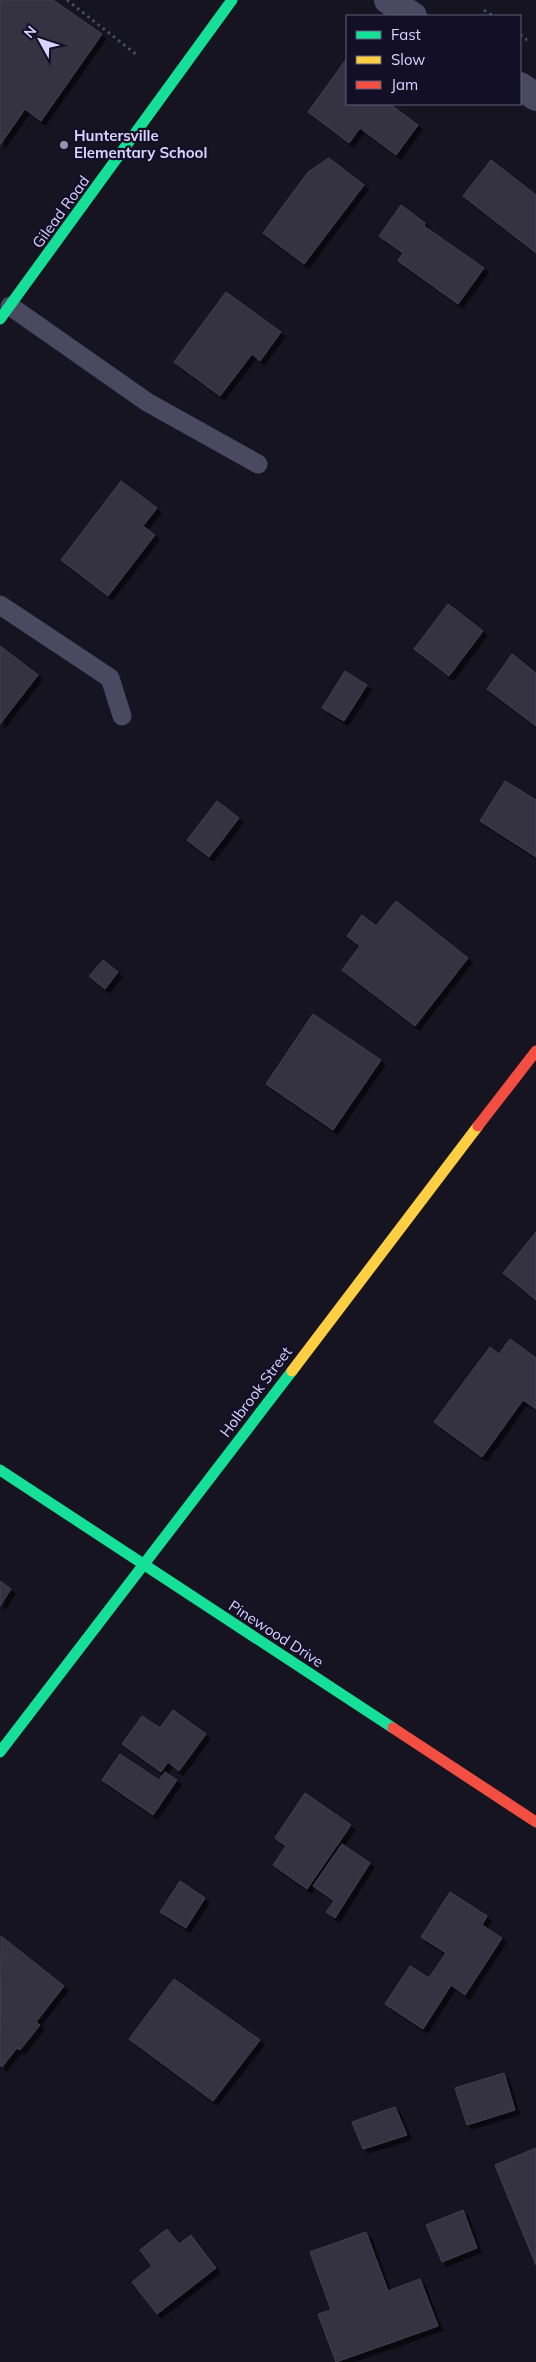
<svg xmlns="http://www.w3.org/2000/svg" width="536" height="2362" font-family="Mulish,sans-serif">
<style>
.building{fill:#343243;stroke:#433f54;filter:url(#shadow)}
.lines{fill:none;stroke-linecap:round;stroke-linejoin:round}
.path{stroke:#44505f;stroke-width:3;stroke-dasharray:2.5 4;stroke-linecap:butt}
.lane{stroke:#4a4962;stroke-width:19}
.street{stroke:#4a4962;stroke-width:28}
.fast{stroke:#16e098;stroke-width:11}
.slow{stroke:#ffcf43;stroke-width:11}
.jam{stroke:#f24e42;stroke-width:11}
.poi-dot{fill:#9591b1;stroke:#130f26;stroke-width:2}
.labels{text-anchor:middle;stroke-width:4.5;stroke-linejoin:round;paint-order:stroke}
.poi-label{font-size:15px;font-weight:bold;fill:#d9d4ff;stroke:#130f26;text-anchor:start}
.street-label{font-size:15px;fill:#d9d4ff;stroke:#130f26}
</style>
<defs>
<filter id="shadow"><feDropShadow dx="4.5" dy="4.5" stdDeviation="0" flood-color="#0009"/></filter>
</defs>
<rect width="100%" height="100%" fill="#161421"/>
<g class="building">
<polygon points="0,0 53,0 102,34 41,121 25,109 0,145"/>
<polygon points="347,58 347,104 390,104 418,125 396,155 360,128 349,143 308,112"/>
<polygon points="329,158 364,185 304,264 263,233 308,172"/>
<polygon points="491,160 536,195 536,253 463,196"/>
<polygon points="401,205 425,223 424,226 484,268 458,304 398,261 403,253 379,236"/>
<polygon points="226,292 281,332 260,361 252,354 220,396 174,362"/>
<polygon points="121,481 157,508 143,526 155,535 108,596 61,560"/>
<polygon points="448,604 483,631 449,676 414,649"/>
<polygon points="0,646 38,675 0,724"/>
<polygon points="512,654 536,673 536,726 487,689"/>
<polygon points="345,671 367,685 344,721 322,708"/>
<polygon points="505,781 536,800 536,857 480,821"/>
<polygon points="217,801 239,818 209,857 187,840"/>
<polygon points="396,901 468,958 415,1026 342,970 360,946 347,936 362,915 376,926"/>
<polygon points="103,960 118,972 105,989 89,976"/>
<polygon points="313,1014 381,1060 333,1130 266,1084"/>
<polygon points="536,1232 536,1300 503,1273"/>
<polygon points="510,1339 536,1358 536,1409 523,1400 482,1457 434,1422 490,1347 499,1354"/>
<polygon points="0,1581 11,1589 0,1606"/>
<polygon points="173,1710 206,1734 179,1771 168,1762 161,1772 122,1744 142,1716 160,1728"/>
<polygon points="120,1754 159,1780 165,1772 177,1780 153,1815 102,1780"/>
<polygon points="305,1793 351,1825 307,1889 273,1865 286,1846 275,1838"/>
<polygon points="342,1844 370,1863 335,1918 326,1912 334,1901 313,1886"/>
<polygon points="180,1881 205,1898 186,1928 160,1912"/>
<polygon points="450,1892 487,1916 482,1925 502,1938 465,1995 451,1985 423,2029 385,2004 410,1966 429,1978 446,1953 421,1937"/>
<polygon points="1,1936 64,1986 36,2022 40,2025 20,2050 17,2048 2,2067 0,2065"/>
<polygon points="174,1979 260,2040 213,2101 129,2039"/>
<polygon points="504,2073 515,2110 467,2125 455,2088"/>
<polygon points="395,2107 407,2135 363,2149 352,2122"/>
<polygon points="536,2148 536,2265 495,2165"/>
<polygon points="463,2210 477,2248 442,2262 426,2225"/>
<polygon points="167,2229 179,2244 191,2235 216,2268 157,2314 132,2282 152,2266 140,2250"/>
<polygon points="366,2232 388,2291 420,2279 438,2326 336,2362 318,2314 331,2310 310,2252"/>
</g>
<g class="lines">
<g class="path">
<polyline points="67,0 137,55"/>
<polyline points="484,10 493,16"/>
<polyline points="520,35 527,40"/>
</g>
<g class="lane">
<polyline points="10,306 147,402 258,464"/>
<polyline points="0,605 110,678 122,716"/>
</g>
<g class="street">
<polyline points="388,0 413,16"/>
<polyline points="520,86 536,97"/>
</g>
<g class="fast">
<polyline points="0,319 232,0"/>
<polyline points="0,1470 393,1728"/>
<polyline points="0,1752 292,1371"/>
</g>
<polyline class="slow" points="292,1371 478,1126"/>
<g class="jam">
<polyline points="478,1126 536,1051"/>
<polyline points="393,1728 536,1822"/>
</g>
</g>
<circle class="poi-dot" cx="64" cy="145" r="5"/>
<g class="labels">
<g class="poi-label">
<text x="74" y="141">Huntersville<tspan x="74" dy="17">Elementary School</tspan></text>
</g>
<g class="street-label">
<text transform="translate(61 212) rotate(-54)" y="5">Gilead Road</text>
<text transform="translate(256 1392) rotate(-53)" y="5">Holbrook Street</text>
<text transform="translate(276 1634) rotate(33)" y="5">Pinewood Drive</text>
</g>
</g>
<rect x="346" y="15" width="175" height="90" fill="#130f26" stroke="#625e7d"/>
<rect x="356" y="31" width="25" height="8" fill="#16e098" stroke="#625e7d"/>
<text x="391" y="40" font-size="15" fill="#d9d4ff">Fast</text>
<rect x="356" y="56" width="25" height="8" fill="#ffcf43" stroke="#625e7d"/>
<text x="391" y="65" font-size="15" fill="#d9d4ff">Slow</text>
<rect x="356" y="81" width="25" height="8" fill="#f24e42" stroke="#625e7d"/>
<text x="391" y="90" font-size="15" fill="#d9d4ff">Jam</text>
<g transform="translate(40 40) rotate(310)" stroke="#130f26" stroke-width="4" paint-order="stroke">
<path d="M0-4L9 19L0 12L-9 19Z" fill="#d9d4ff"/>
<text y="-8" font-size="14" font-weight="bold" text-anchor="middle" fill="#d9d4ff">N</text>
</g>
</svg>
